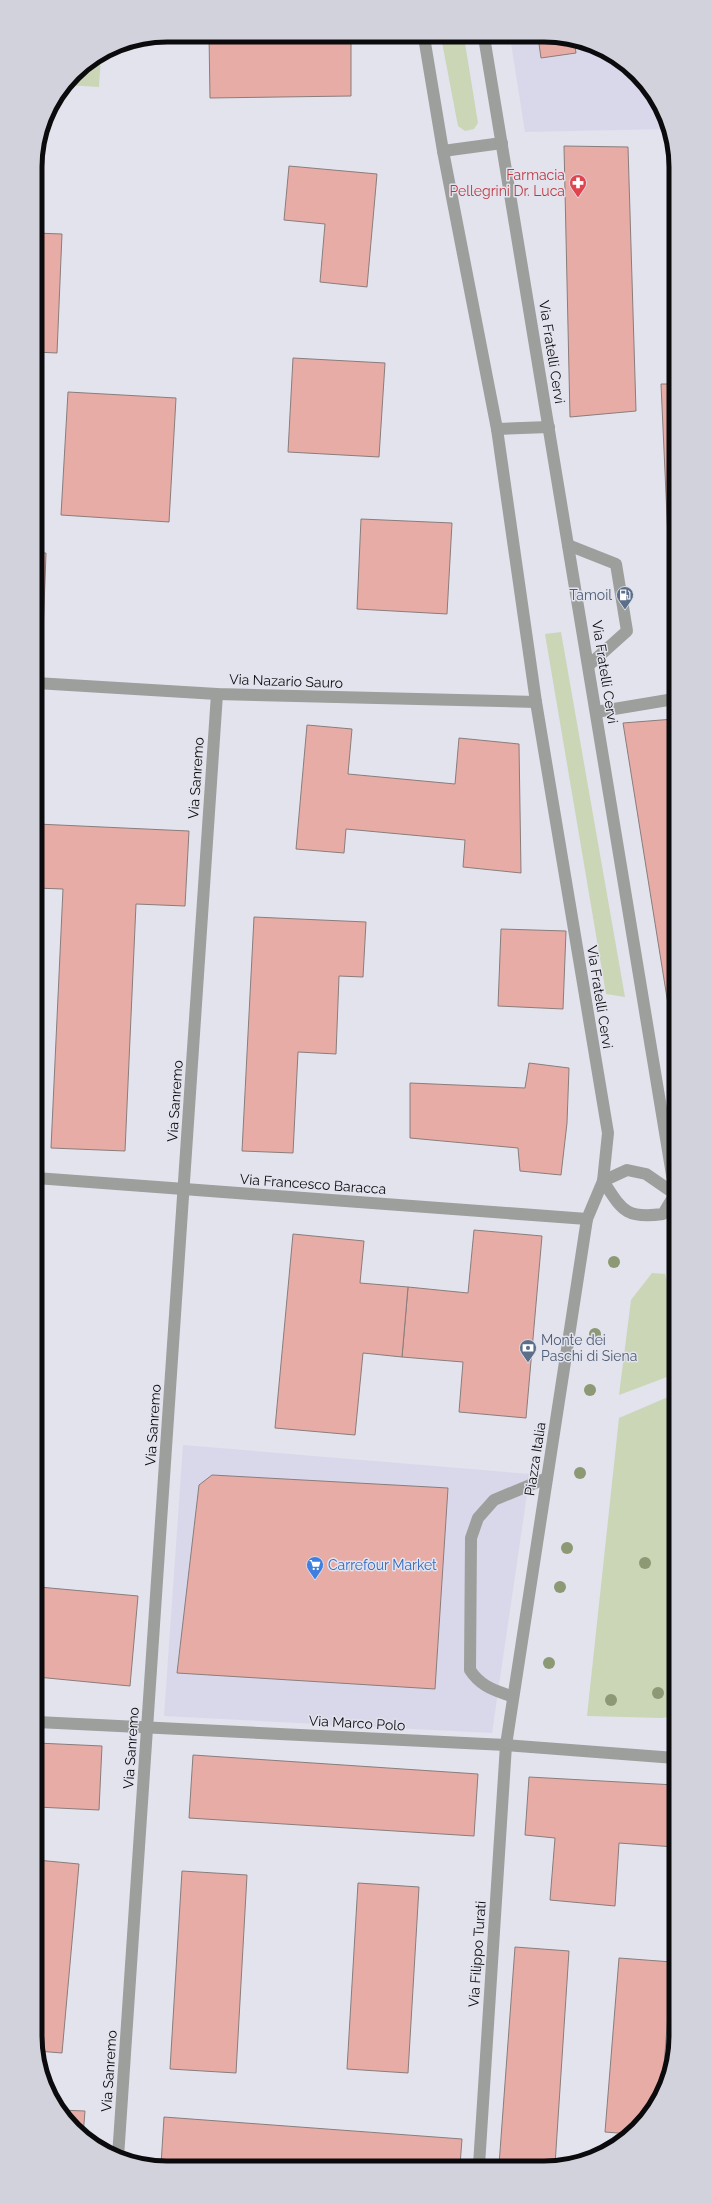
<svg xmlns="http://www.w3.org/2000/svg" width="711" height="2203" font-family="Raleway,sans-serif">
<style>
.built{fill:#d9d8ea}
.green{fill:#cad6b6}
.building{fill:#e7aca5;stroke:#897d7c}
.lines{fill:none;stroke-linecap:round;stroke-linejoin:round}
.service{stroke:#9c9f9b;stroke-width:12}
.minor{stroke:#9c9f9b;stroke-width:12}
.tree{fill:#8d9974}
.labels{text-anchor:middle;stroke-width:3;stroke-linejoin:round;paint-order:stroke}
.health-label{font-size:14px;fill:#be3a42;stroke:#e3e3ee;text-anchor:end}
.street-label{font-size:14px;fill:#0b0b0e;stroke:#e3e3ee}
.service-label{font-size:14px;fill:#4e5e75;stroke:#e3e3ee;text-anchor:end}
.shop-label{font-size:14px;fill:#366cbe;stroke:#e3e3ee;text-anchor:start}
.rim{fill:none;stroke:#0b0b0e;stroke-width:5}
</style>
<rect width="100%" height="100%" fill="#e3e3ee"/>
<g class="built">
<polygon points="510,37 570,38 610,53 637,74 662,109 669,129 525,132"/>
<polygon points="183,1445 530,1474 492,1733 164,1716"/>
</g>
<g class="green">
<polygon points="441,37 464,37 478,123 474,129 465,131 458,126"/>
<polygon points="101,56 99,87 66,85 74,74"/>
<polygon points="561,632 625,997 606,994 545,634"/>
<polygon points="652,1273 665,1274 675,1312 675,1374 619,1395 631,1300"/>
<polygon points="675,1394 675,1716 662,1718 587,1716 619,1418"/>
</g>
<g class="building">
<polygon points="209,35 351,36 351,96 210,98"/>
<polygon points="538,37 574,39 576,53 541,58"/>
<polygon points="564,146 628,147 636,411 570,417"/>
<polygon points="289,166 377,174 367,287 320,282 325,224 284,220"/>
<polygon points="35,233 62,234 57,353 35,352"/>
<polygon points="293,358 385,363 379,457 288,452"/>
<polygon points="661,384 674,384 674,648 673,648"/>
<polygon points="68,392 176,398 169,522 61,515"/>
<polygon points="361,519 452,523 447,614 357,609"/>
<polygon points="36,553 46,553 42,661 36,661"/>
<polygon points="674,719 675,1048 623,723"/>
<polygon points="307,725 352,729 348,774 455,784 459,738 519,744 521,873 463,867 465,840 346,829 344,853 296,849"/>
<polygon points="37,824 189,831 185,906 136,904 125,1151 51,1148 63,889 36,888"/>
<polygon points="254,917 366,922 363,977 339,976 336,1054 298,1052 293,1153 242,1151"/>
<polygon points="501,929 566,931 563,1009 498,1006"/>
<polygon points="529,1063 569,1068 567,1123 561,1175 520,1171 518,1148 410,1138 410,1083 525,1088"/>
<polygon points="474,1230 542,1236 526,1418 459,1412 463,1362 402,1357 408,1287 468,1293"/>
<polygon points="293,1234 364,1241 360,1283 408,1287 402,1357 363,1353 355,1435 275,1428"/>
<polygon points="212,1475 448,1488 435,1689 177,1673 199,1485"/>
<polygon points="39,1587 138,1596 130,1686 37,1677"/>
<polygon points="37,1743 102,1746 99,1810 37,1807"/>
<polygon points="193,1755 478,1774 474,1836 189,1818"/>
<polygon points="529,1777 675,1785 675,1847 619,1843 615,1906 550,1900 555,1838 525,1835"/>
<polygon points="37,1860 79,1864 62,2053 37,2051"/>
<polygon points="182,1871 247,1875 236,2073 170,2069"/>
<polygon points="358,1883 419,1887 408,2073 347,2069"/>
<polygon points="515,1947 569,1951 555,2165 499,2165"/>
<polygon points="619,1958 672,1962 662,2092 643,2123 630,2134 605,2132"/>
<polygon points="60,2110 85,2111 83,2136 74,2129"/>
<polygon points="164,2117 462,2139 460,2165 161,2165"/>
</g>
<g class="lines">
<g class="service">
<polyline points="443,151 502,143"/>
<polyline points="497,429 549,427"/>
<polyline points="568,545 616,564 627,631 589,665"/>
<path d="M513,1697C495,1690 481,1687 470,1670L471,1538L478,1518L494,1500L547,1478"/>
</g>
<g class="minor">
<polyline points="424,37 443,151 497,429 536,702 608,1133 603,1181 587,1219 506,1745 479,2165"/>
<polyline points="484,37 675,1193"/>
<polyline points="36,683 217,694 536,702"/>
<polyline points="596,712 674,699"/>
<polyline points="36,1178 587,1219"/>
<path d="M603,1181C622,1210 625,1219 663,1214L675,1194"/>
<polyline points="603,1181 627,1170 646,1174 675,1194"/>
<polyline points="37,1722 506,1745 675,1758"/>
<polyline points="118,2157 217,694"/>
</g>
</g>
<g class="tree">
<circle cx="614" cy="1262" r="6"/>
<circle cx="595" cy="1334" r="6"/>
<circle cx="590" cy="1390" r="6"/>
<circle cx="580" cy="1473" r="6"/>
<circle cx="567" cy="1548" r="6"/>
<circle cx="645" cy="1563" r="6"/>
<circle cx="560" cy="1587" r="6"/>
<circle cx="549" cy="1663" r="6"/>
<circle cx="658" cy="1693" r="6"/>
<circle cx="611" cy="1700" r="6"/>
</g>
<defs>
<symbol id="pharmacy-pin" viewBox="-11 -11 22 30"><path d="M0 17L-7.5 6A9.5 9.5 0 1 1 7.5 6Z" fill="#e0444e" stroke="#e3e3ee"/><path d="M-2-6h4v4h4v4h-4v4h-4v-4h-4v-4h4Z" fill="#fff"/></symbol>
<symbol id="fuel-pin" viewBox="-11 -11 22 30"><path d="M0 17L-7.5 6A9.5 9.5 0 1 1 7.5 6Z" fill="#5c6f8a" stroke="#e3e3ee"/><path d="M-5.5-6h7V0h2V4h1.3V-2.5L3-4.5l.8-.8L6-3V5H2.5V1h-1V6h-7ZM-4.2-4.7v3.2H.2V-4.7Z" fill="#fff"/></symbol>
<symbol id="bank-pin" viewBox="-11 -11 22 30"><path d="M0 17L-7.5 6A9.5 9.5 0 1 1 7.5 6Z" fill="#5c6f8a" stroke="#e3e3ee"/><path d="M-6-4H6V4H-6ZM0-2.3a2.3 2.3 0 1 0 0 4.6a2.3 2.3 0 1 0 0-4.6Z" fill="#fff"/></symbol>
<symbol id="supermarket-pin" viewBox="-11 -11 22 30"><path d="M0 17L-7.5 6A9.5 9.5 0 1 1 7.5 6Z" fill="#3f7fe0" stroke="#e3e3ee"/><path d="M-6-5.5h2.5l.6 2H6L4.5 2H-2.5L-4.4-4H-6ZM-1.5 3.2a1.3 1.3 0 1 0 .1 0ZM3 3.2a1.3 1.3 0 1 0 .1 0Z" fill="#fff"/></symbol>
</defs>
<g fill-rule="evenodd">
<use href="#pharmacy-pin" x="568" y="173" width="20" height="27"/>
<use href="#fuel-pin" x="615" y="585" width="20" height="27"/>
<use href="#bank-pin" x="518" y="1338" width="20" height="27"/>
<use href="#supermarket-pin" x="305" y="1555" width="20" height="27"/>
</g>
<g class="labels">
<g class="health-label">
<text x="565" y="180">Farmacia<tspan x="565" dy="16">Pellegrini Dr. Luca</tspan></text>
</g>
<g class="street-label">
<text transform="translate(552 352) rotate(81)" y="5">Via Fratelli Cervi</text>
<text transform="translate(605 672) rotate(81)" y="5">Via Fratelli Cervi</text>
<text transform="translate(286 681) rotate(2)" y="5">Via Nazario Sauro</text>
<text transform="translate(196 778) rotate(-86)" y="5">Via Sanremo</text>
<text transform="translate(600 997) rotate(81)" y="5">Via Fratelli Cervi</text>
<text transform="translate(175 1101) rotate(-86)" y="5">Via Sanremo</text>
<text transform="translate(313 1184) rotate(4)" y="5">Via Francesco Baracca</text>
<text transform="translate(153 1425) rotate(-86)" y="5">Via Sanremo</text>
<text transform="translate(535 1459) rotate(-81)" y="5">Piazza Italia</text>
<text transform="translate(357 1723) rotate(3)" y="5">Via Marco Polo</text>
<text transform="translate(131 1748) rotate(-86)" y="5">Via Sanremo</text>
<text transform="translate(477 1954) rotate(-86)" y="5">Via Filippo Turati</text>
<text transform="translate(109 2071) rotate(-86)" y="5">Via Sanremo</text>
</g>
<g class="service-label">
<text x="612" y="600">Tamoil</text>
<text x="541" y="1345" text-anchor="start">Monte dei<tspan x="541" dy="16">Paschi di Siena</tspan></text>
</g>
<g class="shop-label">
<text x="328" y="1570">Carrefour Market</text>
</g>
</g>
<path d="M0 0H711V2203H0ZM167 42H544A125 125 0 0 1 669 167V2036A125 125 0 0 1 544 2161H167A125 125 0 0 1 42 2036V167A125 125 0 0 1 167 42Z" fill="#d2d2dc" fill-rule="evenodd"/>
<path class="rim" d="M167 42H544A125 125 0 0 1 669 167V2036A125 125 0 0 1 544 2161H167A125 125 0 0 1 42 2036V167A125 125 0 0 1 167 42Z"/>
</svg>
